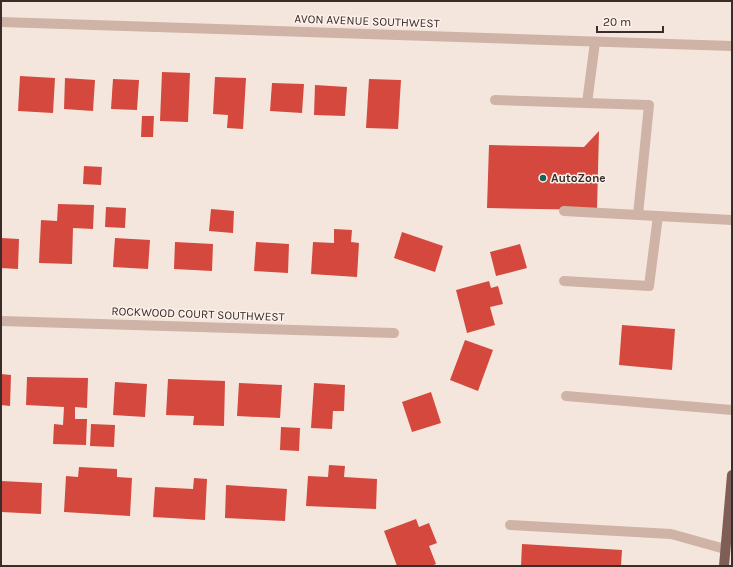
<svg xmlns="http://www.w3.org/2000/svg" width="733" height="567" font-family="Karla,sans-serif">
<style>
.building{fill:#d4483d}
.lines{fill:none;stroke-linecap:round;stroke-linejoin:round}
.lane{stroke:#cfb3a7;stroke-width:10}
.street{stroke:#cfb3a7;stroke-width:10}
.primary{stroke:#7f5e58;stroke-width:10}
.poi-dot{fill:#18625b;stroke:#fcf1eb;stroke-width:1.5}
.labels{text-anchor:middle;stroke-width:3;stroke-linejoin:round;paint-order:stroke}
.street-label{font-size:12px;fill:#3b2b29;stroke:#fcf1eb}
.poi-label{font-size:12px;font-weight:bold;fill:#3b2b29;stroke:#fcf1eb;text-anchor:start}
</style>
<rect width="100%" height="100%" fill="#f5e6dd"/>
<g class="building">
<polygon points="162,72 190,73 188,122 160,121"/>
<polygon points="20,76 55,78 53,113 18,111"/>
<polygon points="215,77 246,78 243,129 227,128 228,115 213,114"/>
<polygon points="65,78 95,80 93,111 64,109"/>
<polygon points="113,79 139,80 137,110 111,109"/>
<polygon points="369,79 401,80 398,129 366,128"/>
<polygon points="272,83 304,84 302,113 270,111"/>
<polygon points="315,85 347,87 345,116 314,115"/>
<polygon points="142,116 154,116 153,137 141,137"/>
<polygon points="599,131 597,210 487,208 489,145 584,147"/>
<polygon points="84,166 102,167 101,185 83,184"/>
<polygon points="58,204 94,205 93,229 73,228 72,264 39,263 41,220 57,221"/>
<polygon points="106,207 126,208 125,228 105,227"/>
<polygon points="211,209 234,211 233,233 209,231"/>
<polygon points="334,229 352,230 351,242 359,243 357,277 311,274 313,242 334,243"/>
<polygon points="402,232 443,246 435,272 394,258"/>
<polygon points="1,238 19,239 18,269 1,268"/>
<polygon points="115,238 150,240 148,269 113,267"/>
<polygon points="175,242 213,244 212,271 174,269"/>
<polygon points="256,242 289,244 288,273 254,271"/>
<polygon points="520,244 527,268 496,276 490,252"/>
<polygon points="489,281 491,288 498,286 503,304 490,307 495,325 467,333 456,290"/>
<polygon points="622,325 675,329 672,370 619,365"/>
<polygon points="465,340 493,350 478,391 450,380"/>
<polygon points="1,374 11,375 10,406 1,405"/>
<polygon points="27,377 88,378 87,408 75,407 75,419 87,419 86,445 53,444 54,424 63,425 64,407 26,405"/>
<polygon points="168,379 225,381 224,426 193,425 194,416 166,415"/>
<polygon points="115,382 147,384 145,417 113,415"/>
<polygon points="239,383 282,385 280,418 237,416"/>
<polygon points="314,383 345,385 344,411 333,411 332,429 311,428"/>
<polygon points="431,392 441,423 412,432 402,402"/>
<polygon points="91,424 115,425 114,447 90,446"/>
<polygon points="281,427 300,428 299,451 280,450"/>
<polygon points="329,465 345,466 344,477 377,479 376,509 306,506 308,476 328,477"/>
<polygon points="79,467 117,469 117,477 132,478 130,516 64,512 66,476 78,477"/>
<polygon points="194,478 207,479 205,520 153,517 155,487 193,489"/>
<polygon points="1,481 42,483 41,514 1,512"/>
<polygon points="226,485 287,489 285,521 225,518"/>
<polygon points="416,519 419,527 429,523 437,543 429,546 436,564 431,566 397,566 384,531"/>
<polygon points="522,544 622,550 621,566 521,566"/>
</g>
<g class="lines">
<g class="lane">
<polyline points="495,100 649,105 638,215"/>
<polyline points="587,103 595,42"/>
<polyline points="564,211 732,220"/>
<polyline points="564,281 649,286 658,216"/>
<polyline points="566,396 732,410"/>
<polyline points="510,525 671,534 725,549"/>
</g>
<g class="street">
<polyline points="1,22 732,46"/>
<polyline points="1,321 394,333"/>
</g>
<polyline class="primary" points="724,566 732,475"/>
</g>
<circle class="poi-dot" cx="543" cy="178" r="4"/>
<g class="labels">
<g class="street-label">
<text transform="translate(367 21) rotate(2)" y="4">AVON AVENUE SOUTHWEST</text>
<text transform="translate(198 314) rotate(2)" y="4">ROCKWOOD COURT SOUTHWEST</text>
</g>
<g class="poi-label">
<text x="551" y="182">AutoZone</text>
</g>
</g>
<rect width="733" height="567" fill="none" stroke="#3b2b29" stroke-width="4"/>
<path d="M597 26v6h66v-6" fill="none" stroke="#3b2b29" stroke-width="2"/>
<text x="603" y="26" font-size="12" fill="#3b2b29" stroke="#fcf1eb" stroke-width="3" paint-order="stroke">20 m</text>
</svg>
